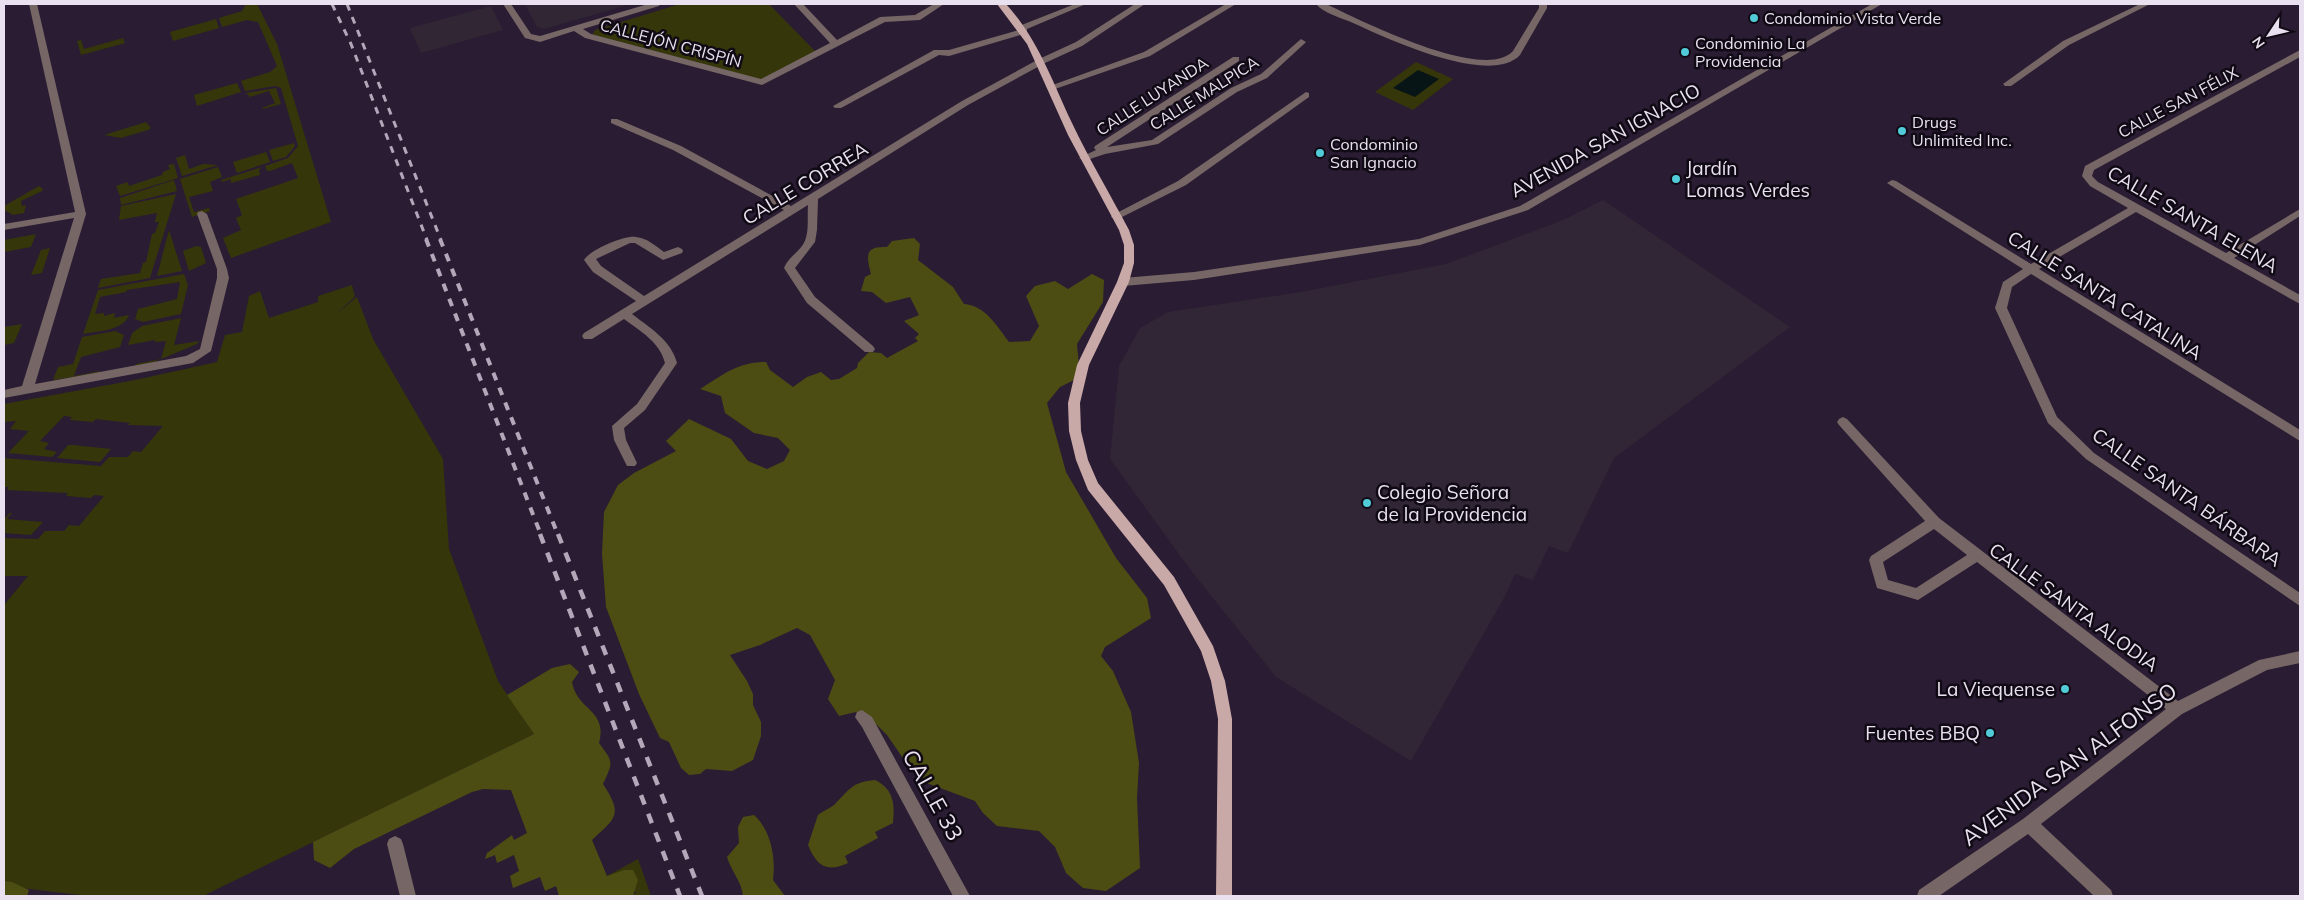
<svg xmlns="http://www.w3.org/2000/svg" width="2304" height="900" font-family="Mulish,sans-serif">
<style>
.industrial{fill:#302634}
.education{fill:#302635}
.green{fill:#35360a}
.forest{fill:#4c4d13}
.water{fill:#081516}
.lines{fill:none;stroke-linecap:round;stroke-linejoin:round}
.minor{fill:#766665;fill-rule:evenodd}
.major{fill:#c9a8a8;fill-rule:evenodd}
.rail-far2{stroke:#b3a8ba;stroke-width:3;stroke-dasharray:7 7;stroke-linecap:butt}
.rail-far1{stroke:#b3a8ba;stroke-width:4;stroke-dasharray:8 8;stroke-linecap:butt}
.rail{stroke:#b3a8ba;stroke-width:4.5;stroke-dasharray:10 10;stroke-linecap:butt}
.poi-dot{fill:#52cbd9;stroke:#100a14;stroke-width:2}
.labels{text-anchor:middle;stroke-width:5;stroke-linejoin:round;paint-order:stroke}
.far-poi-label{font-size:16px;fill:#eae1f0;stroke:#100a14;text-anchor:start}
.far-street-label{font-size:16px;fill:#eae1f0;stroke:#100a14}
.street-label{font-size:19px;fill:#eae1f0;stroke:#100a14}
.poi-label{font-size:19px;fill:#eae1f0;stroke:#100a14;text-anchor:start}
.near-street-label{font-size:22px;fill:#eae1f0;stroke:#100a14}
</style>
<rect width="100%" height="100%" fill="#2a1c33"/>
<g class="industrial">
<polygon points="525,4 631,4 544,29 537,27"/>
<polygon points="491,6 503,30 421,53 410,28"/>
</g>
<polygon class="education" points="1603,200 1790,327 1614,458 1568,553 1549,546 1533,580 1515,574 1504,598 1411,761 1276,677 1189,568 1110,459 1119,366 1140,328 1168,312 1301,292 1446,264 1563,220"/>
<g class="green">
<polygon points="246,4 257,4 277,44 331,222 231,258 223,238 241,230 236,218 242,215 236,199 298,178 292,163 270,171 267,171 265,166 288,158 298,146 281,88 275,86 245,91 241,81 270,72 277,66 258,22 247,20 222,27 219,18 242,11"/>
<polygon points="680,4 769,4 816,52 762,80 592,35 595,30"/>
<polygon points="216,19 219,28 173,41 170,32"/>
<polygon points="123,38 125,43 81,55 77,41 81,40 84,49"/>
<polygon points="1416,62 1453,79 1413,110 1375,92"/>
<polygon points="237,83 241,92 197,106 194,95"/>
<polygon points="276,88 281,104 263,109 262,108 275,103 269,91 250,97 246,93"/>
<polygon points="146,122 151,128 148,130 121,138 104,135"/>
<polygon points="294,143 295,146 286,157 273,161 269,150"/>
<polygon points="266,152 270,162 237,173 233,162"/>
<polygon points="185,155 189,169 203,164 218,165 182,176 176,158"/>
<polygon points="174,164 178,178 120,196 116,186 128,182 129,186 162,175 163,172 170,169 168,165"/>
<polygon points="218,167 222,177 210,182 213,191 189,197 194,212 209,208 210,211 192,217 180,179"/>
<polygon points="262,167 259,170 260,175 231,183 231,179 222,182 221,180"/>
<polygon points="174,180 177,191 121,205 120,198"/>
<polygon points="39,186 43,189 42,191 21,201 22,206 26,205 24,213 13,215 4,210 4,206"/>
<polygon points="176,194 150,278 98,288 101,279 140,273 143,263 146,262 152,234 155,233 159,222 155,222 157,213 119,220 121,206"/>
<polygon points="169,230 182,271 157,276"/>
<polygon points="36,234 31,247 4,252 4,240"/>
<polygon points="196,246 201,247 206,263 189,271 183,251"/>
<polygon points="50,248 42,273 31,275 41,250"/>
<path d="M184,274L188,285L181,314L143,322L135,319L138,309L177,299L180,282L127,290L126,292L100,297L95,314L104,313V316L115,313L114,318L129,315C123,331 97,331 83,334L98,290Z"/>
<polygon points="352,285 355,297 335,315 357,297 373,339 443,459 449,549 498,681 534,734 203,896 89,896 4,886 4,605 28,576 4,576 4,538 38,539 45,531 64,531 69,525 79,526 104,496 94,495 91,498 66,496 68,493 7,490 9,487 4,487 4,458 101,466 109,457 128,457 133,451 141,452 163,426 128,425 130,423 96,419 93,422 70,420 72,417 64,416 40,441 49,443 44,449 57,452 52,457 8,453 29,431 10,429 16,421 4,422 4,404 135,380 217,362 225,335 242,332 249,296 260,291 269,318 318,302 318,296"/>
<polygon points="181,318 174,345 199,341 197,344 154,362 135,366 136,364 161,359 166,341 155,342 155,340 128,345 132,333 142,326"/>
<polygon points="22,324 14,343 4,345 4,327"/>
<polygon points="115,331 124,335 120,347 81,357 74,376 100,371 99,373 53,380 58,367 73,364 82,337"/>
<polygon points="68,445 73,445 111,449 100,462 57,458"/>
<polygon points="10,513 12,513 7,519 43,522 31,535 4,533 4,519"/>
<polygon points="638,859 651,896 633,896 636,892 607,876"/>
</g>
<g class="forest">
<path d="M914,238L920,244L918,260L953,287L964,304C986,306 996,325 1009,342L1030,341L1039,326L1026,296L1035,286L1055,281L1068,289L1092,274L1104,280L1103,302L1077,344L1080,377L1060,387L1047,403L1066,472L1116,558L1147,598L1151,618L1105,647L1101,656L1113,671L1131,712L1139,763L1137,798L1140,868L1106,891L1083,888L1066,873L1055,847L1039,831L997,826L983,813L975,801L924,782L909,767L887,735L877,725L856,712L839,716L828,699L835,680L810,635L797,628L760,645L730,655L747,681L753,694V705L761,722V736L753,760L732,771L706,769L700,774L689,775L681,768L669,742L660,738L639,694L606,607L602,554L604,512L618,485L634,473L676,451L666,441L689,419L731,439L748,461L767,469L784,461L790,450L778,438L754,433L725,413L721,396L700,389C721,376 739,361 766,362L770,370L793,387L807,377L821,372L831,380L839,379L857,368L858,363L869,352L881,353L887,358L918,341L915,338L919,334L904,321L919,315L910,297L886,303L872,292L861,291L865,277L871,274C866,255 865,246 887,247L892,241Z"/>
<path d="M570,664L579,672L572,682C577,711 608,709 599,743C614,763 613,762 603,784C624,816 615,818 592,840L607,876L624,870H633L638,880L633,896H559L556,886L545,891L540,877L513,888L510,876L519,871L514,855L497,863L495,855L485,859L487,853L512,835L514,840L527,833L511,790L483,789L472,792L354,849L330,868L314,860L313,842L534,734L507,695L552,668Z"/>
<path d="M875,780C894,789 895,805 893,823L875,832L878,838L845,856L848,863C826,873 817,866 808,845L818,815C823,811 831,808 835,804C850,789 852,782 875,780Z"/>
<path d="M754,815C771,830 776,858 773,880L785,896H743C742,882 731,871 727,857L739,843L738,827L743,817Z"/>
<polygon points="4,881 12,882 29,890 27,896 4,896"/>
</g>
<polygon class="water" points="1418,70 1439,79 1415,97 1393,88"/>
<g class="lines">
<g class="minor">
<polygon points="29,4 37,4 86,214 35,384 186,356 200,349 217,278 217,269 197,214 198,212 202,211 207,214 227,269 229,278 211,351 193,363 4,398 4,390 22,386 74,218 4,230 4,224 75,212"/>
<polygon points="503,4 511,4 531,34 540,36 648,4 660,4 659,6 583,29 591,34 761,79 830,43 794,4 803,4 837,40 880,17 915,15 934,4 944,4 920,20 885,22 762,85 585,38 574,31 540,42 525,38"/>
<polygon points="1075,4 1086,4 1027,29 1027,33 949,56 939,55 841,108 835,108 833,106 934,50 949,50 1019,30 1019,26"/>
<path d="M1135,4H1145L1082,46L1045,63L968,105L818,199L817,230L815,242L795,268L815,297L873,346L875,349L873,352H865L807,303L784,268C788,258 796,254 802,246C810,236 807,217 808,205L632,314C650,328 671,340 677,363L645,410L624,428L626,440L637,463L635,466H627L614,440L612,426L637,404L665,363C660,342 640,331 624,319L592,339H584L582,336L584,333L636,301L593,272L584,260C590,250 624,235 636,237C647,238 656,246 664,252L678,247L682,249L683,251L682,253L663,260L635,243H630L596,259L601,266L644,296L784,210L673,150L611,123V119H617L681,146L791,206L962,101L1039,59L1076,42Z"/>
<polygon points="1226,4 1236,4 1150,56 1055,89 1049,89 1047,87 1144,52"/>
<path d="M1316,4H1326C1360,20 1484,83 1513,51L1539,8V4H1547V8L1520,55C1490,87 1386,38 1353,23C1342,18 1323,13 1316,4Z"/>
<polygon points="1872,4 1882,4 1528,210 1420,245 1194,280 1123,286 1117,282 1123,278 1194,272 1419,239 1520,206"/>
<polygon points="2140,4 2150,4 2069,45 2011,86 2005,86 2003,84 2063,41"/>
<polygon points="1301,39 1306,42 1304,44 1267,78 1237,92 1158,144 1105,154 1084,161 1079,158 1096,150 1094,148 1095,146 1233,57 1239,57 1239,61 1107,147 1152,140 1231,88 1261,74"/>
<polygon points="2300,50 2300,57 2094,170 2092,176 2098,182 2226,253 2300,209 2300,216 2234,258 2300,295 2300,304 2136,212 2039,269 2300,430 2300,441 2031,274 2012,287 2007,308 2057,417 2094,453 2300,593 2300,606 2086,459 2048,423 1995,308 2003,282 2023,269 1887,183 1892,180 1896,181 2031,264 2128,208 2090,186 2082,176 2085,166"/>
<polygon points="1306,92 1309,93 1309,97 1186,185 1120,218 1112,218 1111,216 1178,181"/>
<path d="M1843,417L1847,419L1939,518L2178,701L2259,660L2300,651V663L2267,670L2182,714L2041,824L2111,890L2113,896H2094L2028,834L1939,896H1917L1919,890L2023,819L2166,709L1977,562L1918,600L1877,588L1869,560L1871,556L1925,521L1839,425L1837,422L1839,419ZM1934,529L1967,555L1916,588L1888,580L1883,562Z"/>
<polygon points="862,710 872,717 970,896 953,896 862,727 855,717 857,712"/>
<polygon points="395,836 401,839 403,844 416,896 400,896 387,844 389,839"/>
</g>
<path class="major" d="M997,4H1006C1038,39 1052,81 1072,123C1089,159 1110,194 1129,230L1134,245V263L1129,282L1089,365L1080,403L1081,431L1088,460L1098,483L1174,577L1213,646L1225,681L1232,719V896H1216L1218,719L1211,681L1201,651L1164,585L1088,490L1076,460L1069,431L1068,403L1077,365L1117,282L1124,263V245L1119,230L1068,135L1027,44Z"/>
<g class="rail-far2">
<polyline points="332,4 351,44 427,240"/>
<polyline points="347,4 441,240"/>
</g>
<g class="rail-far1">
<polyline points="426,239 541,535"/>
<polyline points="440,239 558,535"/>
</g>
<g class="rail">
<polyline points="540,534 680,896"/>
<polyline points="558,534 702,896"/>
</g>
</g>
<g class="poi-dot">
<circle cx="1754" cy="18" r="5"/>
<circle cx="1685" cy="52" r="5"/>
<circle cx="1902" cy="131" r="5"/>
<circle cx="1320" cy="153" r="5"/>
<circle cx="1676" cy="179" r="5"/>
<circle cx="1367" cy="503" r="5"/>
<circle cx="2065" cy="689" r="5"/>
<circle cx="1990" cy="733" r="5"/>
</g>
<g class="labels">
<g class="far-poi-label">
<text x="1764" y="24">Condominio Vista Verde</text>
<text x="1695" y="49">Condominio La<tspan x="1695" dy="18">Providencia</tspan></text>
<text x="1912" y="128">Drugs<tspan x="1912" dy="18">Unlimited Inc.</tspan></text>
<text x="1330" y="150">Condominio<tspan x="1330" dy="18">San Ignacio</tspan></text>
</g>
<g class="far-street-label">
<text transform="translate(671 43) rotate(15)" y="6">CALLEJÓN CRISPÍN</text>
<text transform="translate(1204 93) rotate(-32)" y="6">CALLE MALPICA</text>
<text transform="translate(1152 96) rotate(-33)" y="6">CALLE LUYANDA</text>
<text transform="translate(2178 102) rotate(-28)" y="6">CALLE SAN FÉLIX</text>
</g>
<g class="street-label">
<text transform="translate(1605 140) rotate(-29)" y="7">AVENIDA SAN IGNACIO</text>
<text transform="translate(805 183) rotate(-31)" y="7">CALLE CORREA</text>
<text transform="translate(2193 219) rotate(30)" y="7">CALLE SANTA ELENA</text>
<text transform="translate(2105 295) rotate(32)" y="7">CALLE SANTA CATALINA</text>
<text transform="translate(2187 497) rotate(35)" y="7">CALLE SANTA BÁRBARA</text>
<text transform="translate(2074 607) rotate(36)" y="7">CALLE SANTA ALODIA</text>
</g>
<g class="poi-label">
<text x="1686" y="175">Jardín<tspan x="1686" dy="22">Lomas Verdes</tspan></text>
<text x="1377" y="499">Colegio Señora<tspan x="1377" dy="22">de la Providencia</tspan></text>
<text x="2055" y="696" text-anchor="end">La Viequense</text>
<text x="1980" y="740" text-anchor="end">Fuentes BBQ</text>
</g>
<g class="near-street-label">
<text transform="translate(2069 764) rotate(-36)" y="8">AVENIDA SAN ALFONSO</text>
<text transform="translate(933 795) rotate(61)" y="8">CALLE 33</text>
</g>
</g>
<rect width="2304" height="900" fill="none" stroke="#eae1f0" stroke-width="10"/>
<g transform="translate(2269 35) rotate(235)" stroke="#100a14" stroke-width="4" paint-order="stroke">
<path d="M0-4L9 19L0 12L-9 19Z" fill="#eae1f0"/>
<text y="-8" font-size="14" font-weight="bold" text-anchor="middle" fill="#eae1f0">N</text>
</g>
</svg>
